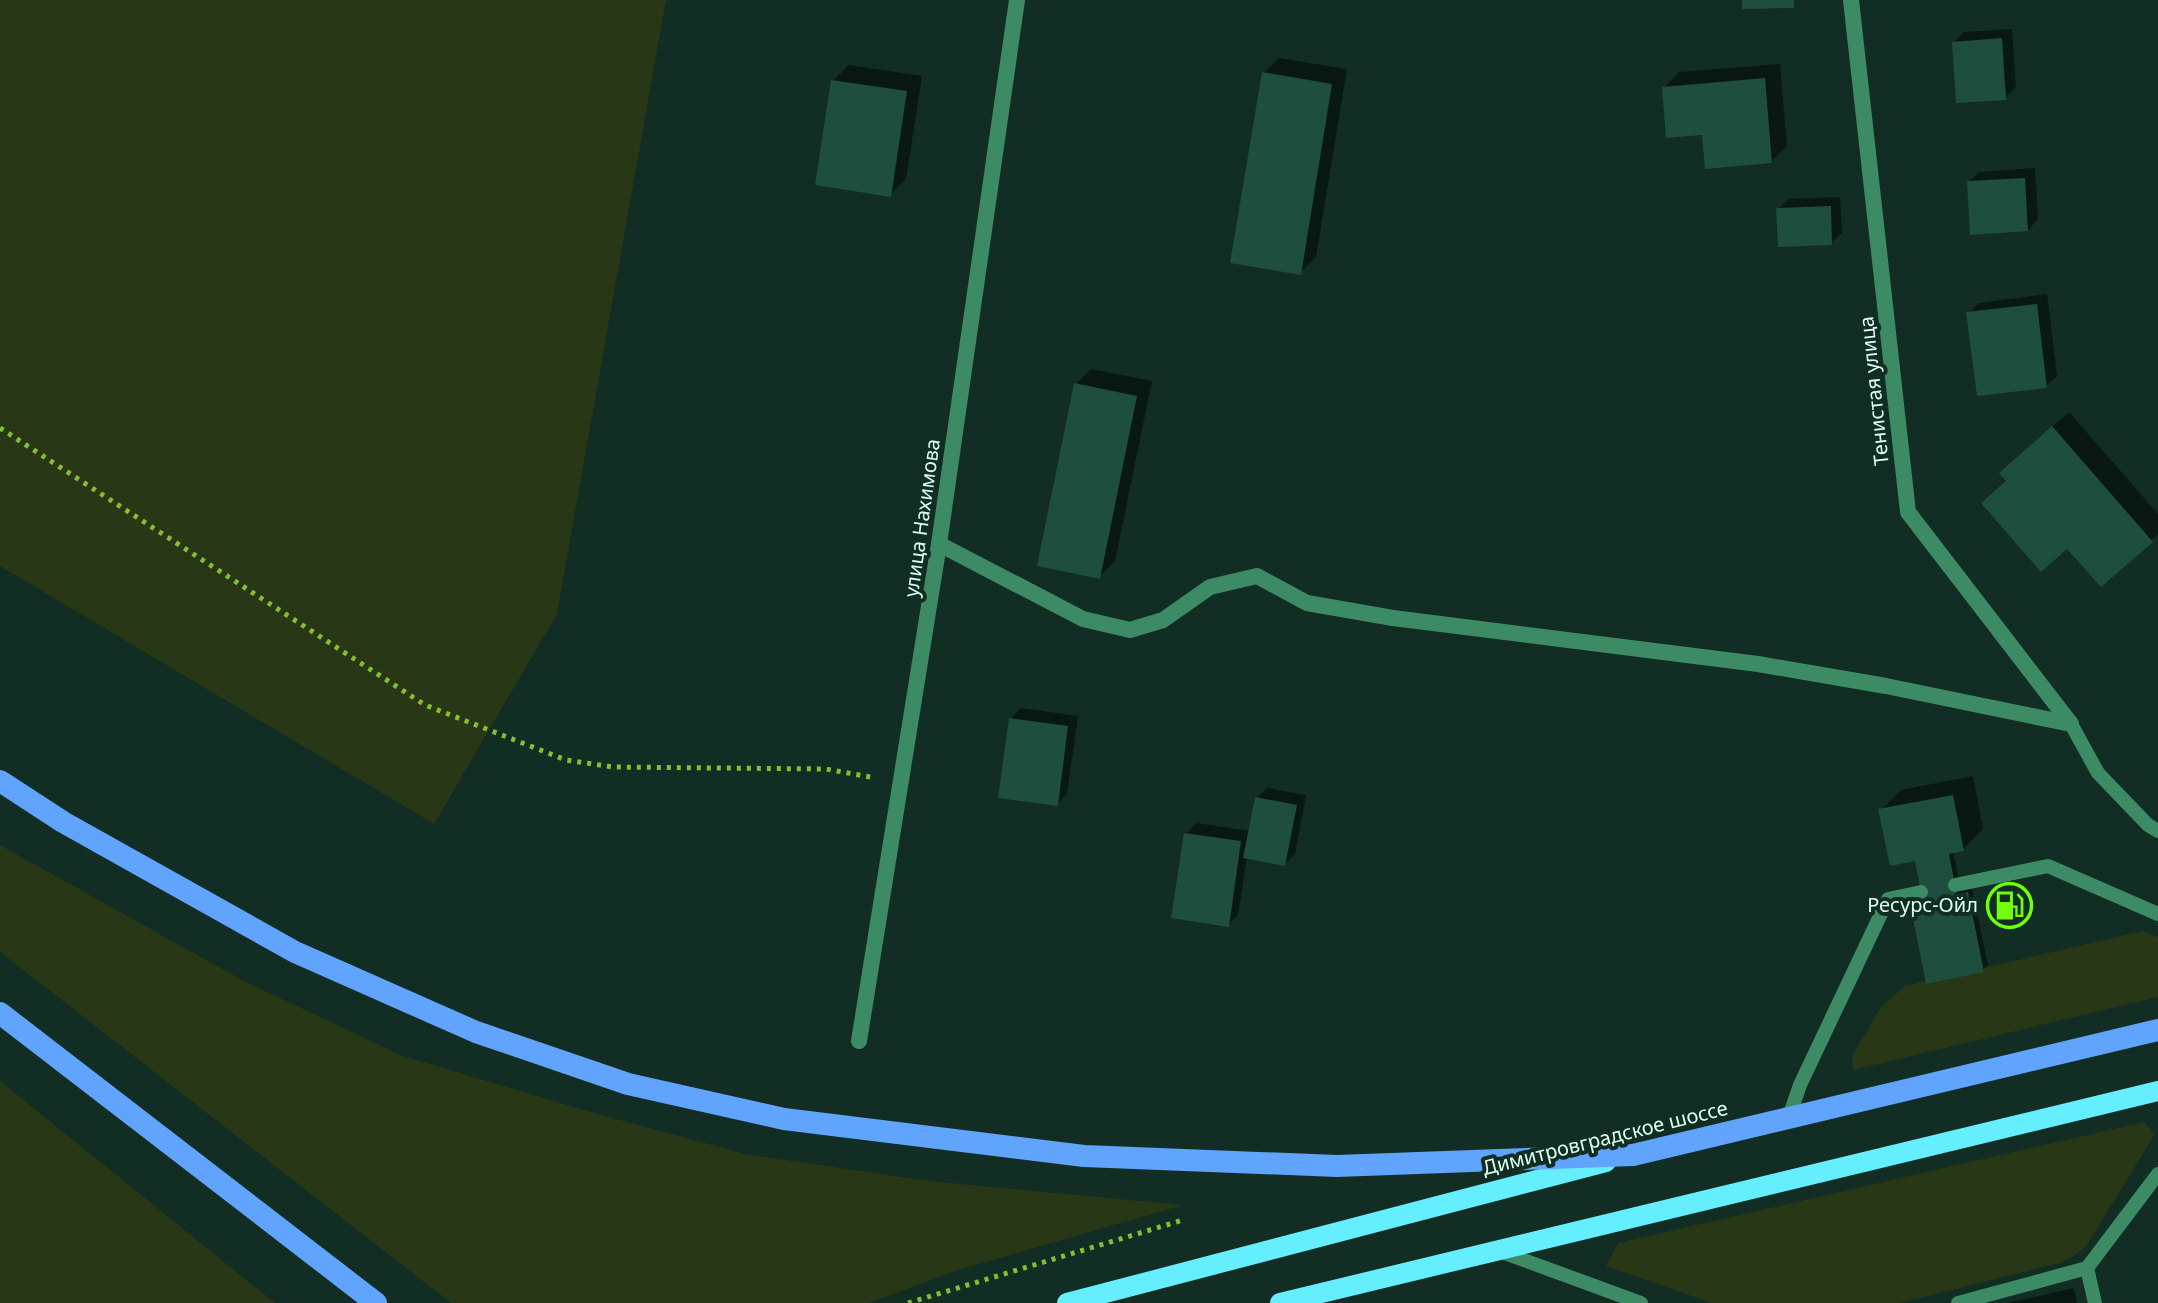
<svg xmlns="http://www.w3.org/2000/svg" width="2158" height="1303" font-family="'Noto Sans',sans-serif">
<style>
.green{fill:#283715}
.shadow{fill:#0007}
.building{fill:#1e4e3e}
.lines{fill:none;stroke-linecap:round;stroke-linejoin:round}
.path{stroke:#84bf32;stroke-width:5;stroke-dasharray:4 6;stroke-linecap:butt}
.service{stroke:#3d8b65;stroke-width:14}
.minor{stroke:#3d8b65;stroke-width:16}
.primary{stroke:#65eefe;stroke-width:20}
.trunk{stroke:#60a4fe;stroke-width:22}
.labels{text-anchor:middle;stroke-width:8;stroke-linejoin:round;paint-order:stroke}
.street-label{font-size:20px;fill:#defff1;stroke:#122d23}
.poi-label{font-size:20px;fill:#defff1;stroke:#122d23;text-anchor:end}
</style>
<rect width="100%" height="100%" fill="#122d23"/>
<g class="green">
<polygon points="0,0 666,0 557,614 434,824 0,566"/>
<polygon points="0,845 242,980 403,1056 587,1111 745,1154 929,1181 1183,1205 958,1270 869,1303 451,1303 0,952"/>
<polygon points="2143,931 2158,937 2158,997 1853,1070 1852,1056 1881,1007 1905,986"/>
<polygon points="0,1081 275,1303 0,1303"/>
<polygon points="2144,1122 2155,1134 2087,1245 2078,1253 2063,1262 1900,1303 1712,1303 1606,1266 1618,1243"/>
</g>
<g class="shadow">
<polygon points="2012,29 2016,87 2005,98 1954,42 1964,32"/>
<polygon points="1279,58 1347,69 1316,257 1300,273 1264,73"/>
<polygon points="1780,64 1787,146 1771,162 1704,133 1664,88 1679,72"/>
<polygon points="849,65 922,76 906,179 891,194 833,81"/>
<polygon points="2035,168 2038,219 2028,230 1969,182 1979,172"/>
<polygon points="1840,197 1842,233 1831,243 1778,209 1789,199"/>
<polygon points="2047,294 2057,376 2046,386 1969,313 1979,303"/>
<polygon points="1091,369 1152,381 1115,561 1099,577 1076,384"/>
<polygon points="2069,412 2158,514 2158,534 2101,584 2008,480 2017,457"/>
<polygon points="1021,708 1078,716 1067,794 1057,804 1011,719"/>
<polygon points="1973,776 1983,829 1963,849 1953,851 1961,891 1972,889 1988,965 1983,970 1912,905 1916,900 1925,899 1917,862 1881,810 1901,790"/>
<polygon points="1267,788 1306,795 1295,854 1285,864 1247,857 1238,915 1228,925 1186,834 1196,823 1250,831 1257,798"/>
<polygon points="2074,1288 2077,1303 2008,1303"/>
</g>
<g class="building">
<polygon points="1742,0 1794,0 1794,8 1742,9"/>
<polygon points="2002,38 2006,100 1956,103 1952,42"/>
<polygon points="1262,72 1332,84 1301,275 1230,263"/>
<polygon points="1765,78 1772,163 1705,169 1702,135 1666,138 1662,87"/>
<polygon points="831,80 907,91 891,197 815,185"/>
<polygon points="2025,178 2028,231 1970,235 1967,181"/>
<polygon points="1831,206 1832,245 1778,247 1776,208"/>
<polygon points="2037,304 2047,388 1977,396 1966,312"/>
<polygon points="1074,383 1137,396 1100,579 1037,566"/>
<polygon points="2052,426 2153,542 2101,587 2067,549 2041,572 1981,503 2006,481 1999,473"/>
<polygon points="1009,718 1068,726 1058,806 998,798"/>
<polygon points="1953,795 1964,851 1949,854 1957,895 1968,892 1984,972 1926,984 1910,904 1923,902 1915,861 1890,866 1878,809"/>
<polygon points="1255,797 1297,805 1285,866 1243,858"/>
<polygon points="1184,833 1241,841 1229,927 1171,918"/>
</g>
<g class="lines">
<g class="path">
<polyline points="0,428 425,705 566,760 613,767 826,769 876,778"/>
<polyline points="908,1303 1183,1220"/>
</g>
<g class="service">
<polyline points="2071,724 2098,773 2148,825 2158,831"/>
<polyline points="1955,885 2048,866 2158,914"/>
<polyline points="1789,1117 1800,1085 1888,899 1921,892"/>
<polyline points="1499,1251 1641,1303"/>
<polyline points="2087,1268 2095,1303"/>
<polyline points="1958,1303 2087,1268 2158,1174"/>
</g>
<g class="minor">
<polyline points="1851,0 1908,512 2071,724"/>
<polyline points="939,544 1083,619 1130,630 1163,620 1210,587 1257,576 1307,603 1393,618 1758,664 1886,686 2071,724"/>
<polyline points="859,1041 939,544 1017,0"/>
</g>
<g class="primary">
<polyline points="1067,1303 1606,1162"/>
<polyline points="1280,1303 2158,1091"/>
</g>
<g class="trunk">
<polyline points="0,781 63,822 295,952 476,1032 628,1084 784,1119 1084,1156 1337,1166 1633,1155 2158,1030"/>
<polyline points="0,1013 376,1303"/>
</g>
</g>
<defs>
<symbol id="fuel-ring" viewBox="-11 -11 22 22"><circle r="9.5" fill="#122d23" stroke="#71fe0b" stroke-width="1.5"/><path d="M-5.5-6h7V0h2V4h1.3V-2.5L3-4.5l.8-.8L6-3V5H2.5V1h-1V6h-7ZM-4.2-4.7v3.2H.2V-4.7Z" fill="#71fe0b"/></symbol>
</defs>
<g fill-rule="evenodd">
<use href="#fuel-ring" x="1984" y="880" width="51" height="51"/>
</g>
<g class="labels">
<g class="street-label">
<text transform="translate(1874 391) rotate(-96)" y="7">Тенистая улица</text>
<text transform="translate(922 518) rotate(-82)" y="7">улица Нахимова</text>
<text transform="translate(1605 1138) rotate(-14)" y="7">Димитровградское шоссе</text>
</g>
<g class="poi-label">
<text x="1978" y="912">Ресурс-Ойл</text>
</g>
</g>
</svg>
